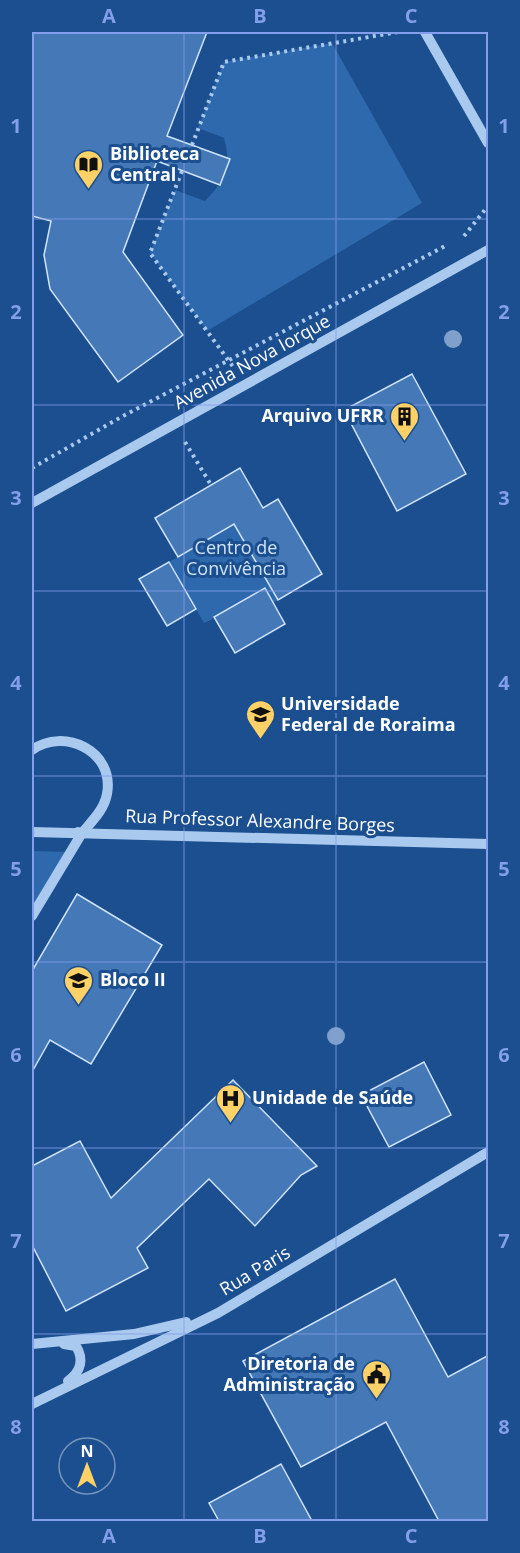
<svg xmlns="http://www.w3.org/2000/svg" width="520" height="1553" font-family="'Open Sans',sans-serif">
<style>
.green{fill:#2e69ad}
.building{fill:#4478b7;stroke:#cfe3fa;stroke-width:1.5}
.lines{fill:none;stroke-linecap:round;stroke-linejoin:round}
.path{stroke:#a9c9ee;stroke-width:4;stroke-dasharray:3 4.5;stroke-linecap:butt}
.minor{stroke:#a9c9ee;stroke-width:10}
.tree{fill:#7ea0ca}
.grid{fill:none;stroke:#839eea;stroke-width:1.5;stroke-opacity:0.55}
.labels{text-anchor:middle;stroke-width:6;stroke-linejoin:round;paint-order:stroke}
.poi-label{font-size:18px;font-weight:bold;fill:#fff;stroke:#1b4f8f;text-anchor:start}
.street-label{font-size:18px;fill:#fff;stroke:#1b4f8f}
.park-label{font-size:18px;fill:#cfe3fa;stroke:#1b4f8f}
.neatline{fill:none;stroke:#839eea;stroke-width:2}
.grid-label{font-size:20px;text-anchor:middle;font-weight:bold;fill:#839eea}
</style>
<rect width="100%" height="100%" fill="#1b4f8f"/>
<g class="green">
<path d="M332,43L422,203L207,331L150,253L175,190L205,201C226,179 232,168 224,138L198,128L224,62Z"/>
<polygon points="240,468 263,507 278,499 322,574 273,603 285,624 235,653 215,618 204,623 196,609 167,626 139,579 178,557 155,518"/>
<polygon points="32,851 70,852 32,916"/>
</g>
<g class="building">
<polygon points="32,32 207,32 167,136 230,159 220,185 157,161 123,252 183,335 118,382 50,289 44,255 51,221 32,216"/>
<polygon points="412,374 466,474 397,511 344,410"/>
<polygon points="240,468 263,508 278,499 322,574 278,600 234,524 178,557 155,518"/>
<polygon points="169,562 196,609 167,626 139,579"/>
<polygon points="265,588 285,624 235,653 214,617"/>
<polygon points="77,894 162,945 91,1064 50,1040 32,1072 32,971"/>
<polygon points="424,1062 451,1115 389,1147 361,1095"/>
<polygon points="233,1080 317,1166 301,1175 255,1226 209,1179 137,1248 148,1268 66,1311 32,1245 32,1166 80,1141 111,1198"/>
<polygon points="395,1279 448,1377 489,1355 489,1521 439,1521 386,1422 301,1467 243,1361"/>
<polygon points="281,1464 312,1521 219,1521 209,1503"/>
</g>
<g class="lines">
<g class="path">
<polyline points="192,145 224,62 398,32"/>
<polyline points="182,171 150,253 234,368"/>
<polyline points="464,236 488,206"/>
<polyline points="185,442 211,485"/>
<polyline points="32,468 123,416 447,245"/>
</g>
<g class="minor">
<polyline points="425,32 488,143"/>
<polyline points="32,503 488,250"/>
<path d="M32,750C64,727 115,751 107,794C104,810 92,821 82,833L78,832"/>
<polyline points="32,832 488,844"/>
<polyline points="32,916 82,833"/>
<polyline points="32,1344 134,1334 186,1322"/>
<path d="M64,1344L76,1346C84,1359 81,1372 68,1381"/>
<polyline points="32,1404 218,1313 488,1152"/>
</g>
</g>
<g class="tree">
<circle cx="453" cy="339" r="9"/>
<circle cx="336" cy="1036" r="9"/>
</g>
<path class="grid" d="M184,32V1522M336,32V1522M32,219H488M32,405H488M32,591H488M32,776H488M32,962H488M32,1148H488M32,1334H488"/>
<defs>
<symbol id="library-pin" viewBox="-11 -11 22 30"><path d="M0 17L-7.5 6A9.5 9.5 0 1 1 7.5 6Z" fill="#ffd166" stroke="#1b4f8f"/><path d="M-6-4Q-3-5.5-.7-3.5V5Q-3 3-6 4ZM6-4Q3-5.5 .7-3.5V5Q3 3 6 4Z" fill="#111"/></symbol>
<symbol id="building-pin" viewBox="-11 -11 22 30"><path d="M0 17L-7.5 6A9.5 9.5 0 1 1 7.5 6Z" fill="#ffd166" stroke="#1b4f8f"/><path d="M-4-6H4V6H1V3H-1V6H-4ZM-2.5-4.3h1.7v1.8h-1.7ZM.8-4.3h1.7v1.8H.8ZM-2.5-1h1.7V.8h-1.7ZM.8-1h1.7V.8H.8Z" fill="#111"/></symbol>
<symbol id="university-pin" viewBox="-11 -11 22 30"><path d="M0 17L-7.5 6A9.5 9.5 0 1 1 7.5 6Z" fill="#ffd166" stroke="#1b4f8f"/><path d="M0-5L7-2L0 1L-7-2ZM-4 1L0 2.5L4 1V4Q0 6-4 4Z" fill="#111"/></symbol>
<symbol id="hospital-pin" viewBox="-11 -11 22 30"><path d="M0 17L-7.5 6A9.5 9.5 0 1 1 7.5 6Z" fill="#ffd166" stroke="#1b4f8f"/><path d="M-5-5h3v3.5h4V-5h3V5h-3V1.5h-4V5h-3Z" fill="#111"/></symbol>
<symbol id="civic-pin" viewBox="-11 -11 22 30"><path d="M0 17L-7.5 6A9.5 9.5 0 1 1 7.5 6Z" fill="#ffd166" stroke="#1b4f8f"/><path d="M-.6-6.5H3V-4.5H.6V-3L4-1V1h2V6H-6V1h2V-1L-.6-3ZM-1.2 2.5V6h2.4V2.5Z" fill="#111"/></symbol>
</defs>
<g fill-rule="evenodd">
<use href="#library-pin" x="72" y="148" width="33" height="45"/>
<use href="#building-pin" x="388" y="400" width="33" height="45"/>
<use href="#university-pin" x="244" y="698" width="33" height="45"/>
<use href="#university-pin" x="62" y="964" width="33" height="45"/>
<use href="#hospital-pin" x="214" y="1082" width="33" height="45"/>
<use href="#civic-pin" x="360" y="1358" width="33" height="45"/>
</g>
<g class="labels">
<g class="poi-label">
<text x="110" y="160">Biblioteca<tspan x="110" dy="21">Central</tspan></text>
<text x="384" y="422" text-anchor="end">Arquivo UFRR</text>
<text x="281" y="710">Universidade<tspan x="281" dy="21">Federal de Roraima</tspan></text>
<text x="100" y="986">Bloco II</text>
<text x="252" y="1104">Unidade de Saúde</text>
<text x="355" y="1370" text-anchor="end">Diretoria de<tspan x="355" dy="21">Administração</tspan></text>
</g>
<g class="street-label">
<text transform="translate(252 362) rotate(-29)" y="6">Avenida Nova Iorque</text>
<text transform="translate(260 821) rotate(2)" y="6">Rua Professor Alexandre Borges</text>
<text transform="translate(255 1271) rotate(-31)" y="6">Rua Paris</text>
</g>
<g class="park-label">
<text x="236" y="554">Centro de<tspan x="236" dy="21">Convivência</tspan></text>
</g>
</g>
<rect width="520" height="1553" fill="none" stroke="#1b4f8f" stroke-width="66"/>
<g transform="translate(87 1466)"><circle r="28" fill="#1b4f8f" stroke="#7695bc" stroke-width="1.5"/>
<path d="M0-4.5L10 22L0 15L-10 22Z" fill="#ffd166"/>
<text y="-9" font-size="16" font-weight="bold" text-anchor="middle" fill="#ffffff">N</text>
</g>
<rect x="33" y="33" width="454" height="1487" class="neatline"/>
<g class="grid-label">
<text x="109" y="23">A</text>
<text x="260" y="23">B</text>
<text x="411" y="23">C</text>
<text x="16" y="133">1</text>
<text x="504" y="133">1</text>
<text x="16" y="319">2</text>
<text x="504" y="319">2</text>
<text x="16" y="505">3</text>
<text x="504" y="505">3</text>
<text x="16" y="690">4</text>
<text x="504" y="690">4</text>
<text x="16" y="876">5</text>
<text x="504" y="876">5</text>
<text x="16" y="1062">6</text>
<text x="504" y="1062">6</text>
<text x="16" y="1248">7</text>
<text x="504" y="1248">7</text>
<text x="16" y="1434">8</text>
<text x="504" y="1434">8</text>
<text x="109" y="1543">A</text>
<text x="260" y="1543">B</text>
<text x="411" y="1543">C</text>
</g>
</svg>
